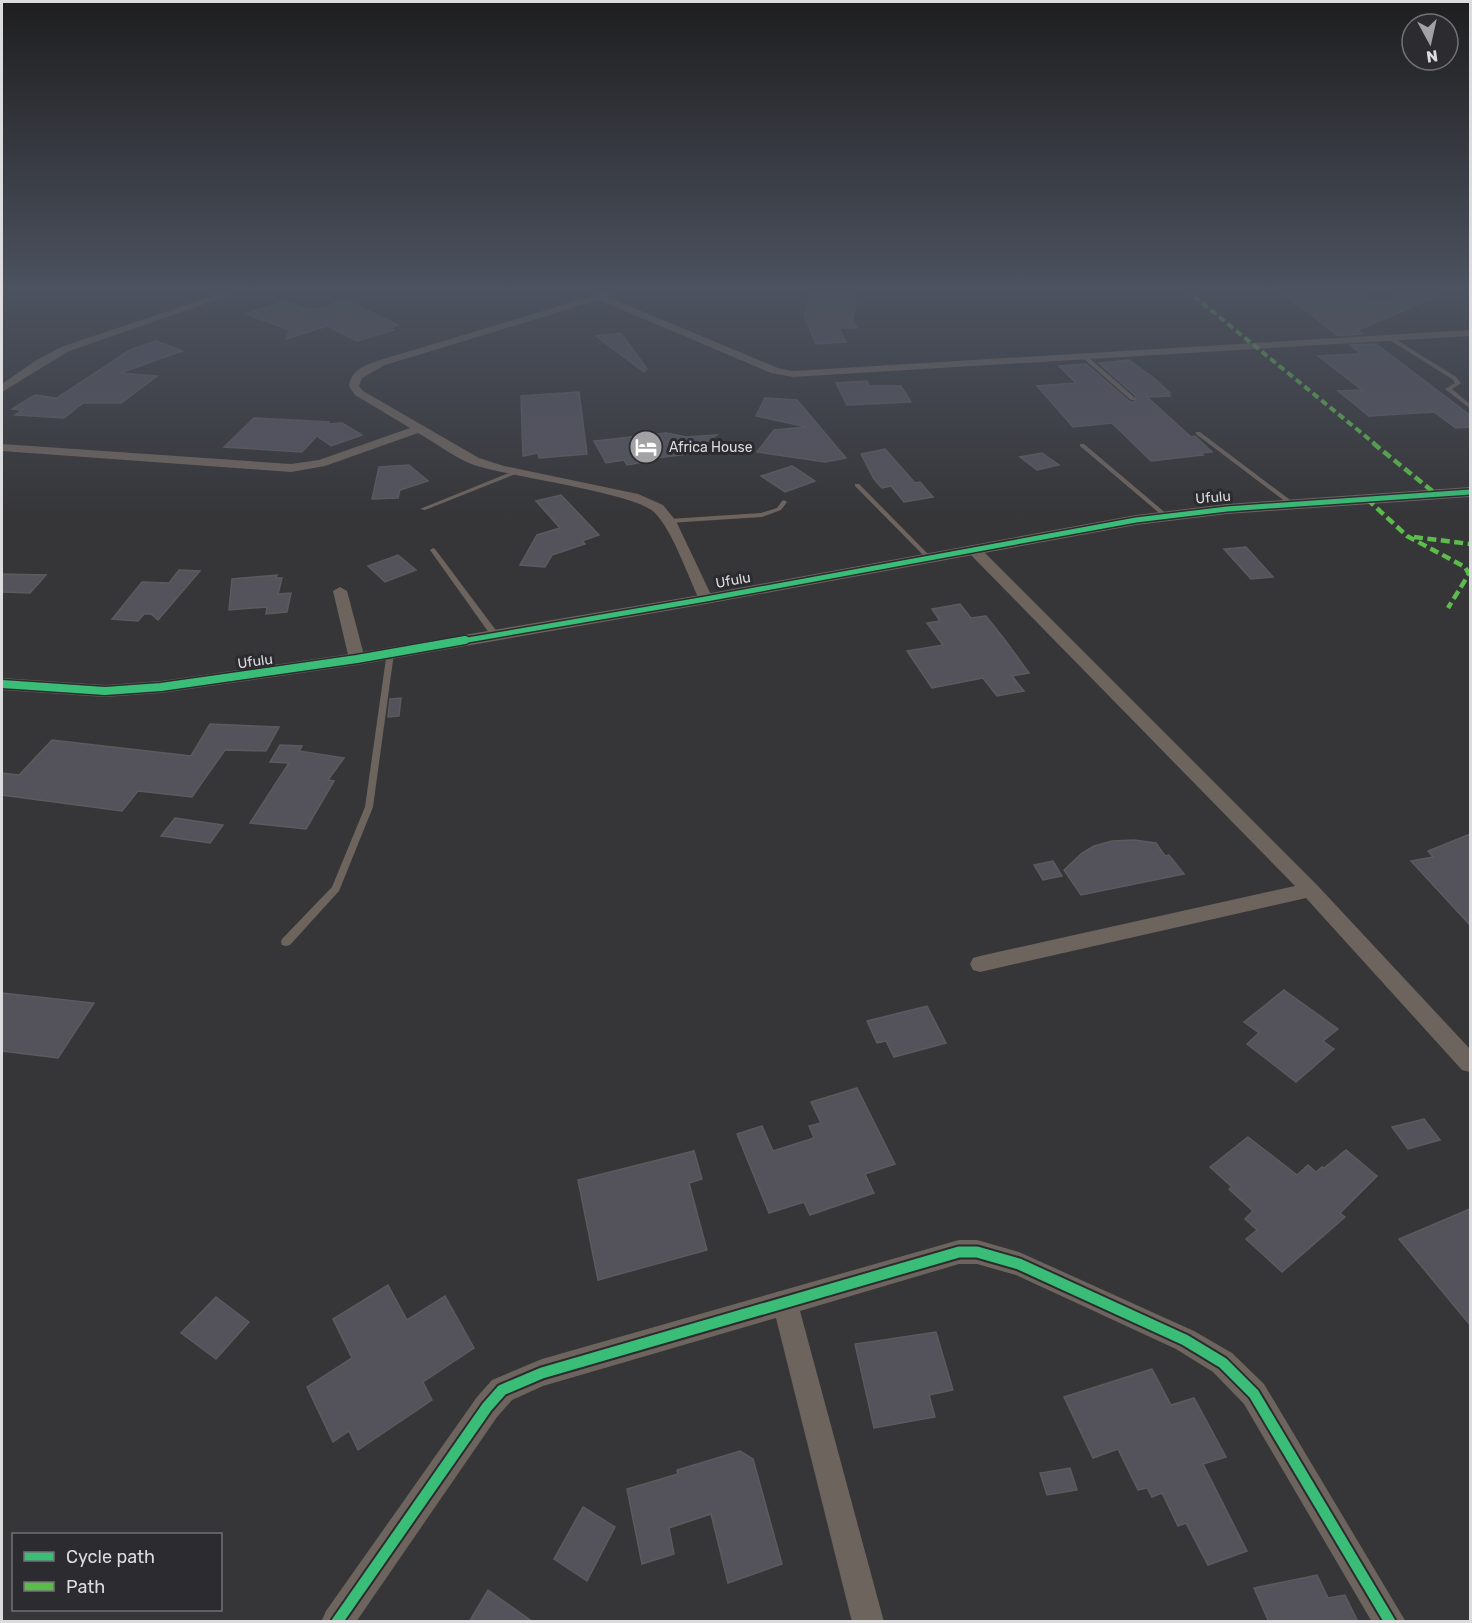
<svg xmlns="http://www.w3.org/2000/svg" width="1472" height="1623" font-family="Rubik,sans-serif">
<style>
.building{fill:#54535c;stroke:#5b5b5e;stroke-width:1.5}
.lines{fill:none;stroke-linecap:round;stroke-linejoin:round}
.service{fill:#6e645e;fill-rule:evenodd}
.minor{fill:#6e645e;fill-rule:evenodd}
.tertiary{fill:#6e645e;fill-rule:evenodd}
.quiet-far1{stroke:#5cbc4b;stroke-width:4;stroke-dasharray:7 4;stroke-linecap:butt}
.quiet{stroke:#5cbc4b;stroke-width:4.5;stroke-dasharray:9 4.5;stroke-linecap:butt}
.cycleway-far2-casing{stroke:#2b2b30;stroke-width:8}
.cycleway-far1-casing{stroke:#2b2b30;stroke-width:11}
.cycleway-casing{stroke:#2b2b30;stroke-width:15}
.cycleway-far2{stroke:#3abd76;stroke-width:5}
.cycleway-far1{stroke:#3abd76;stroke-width:8}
.cycleway{stroke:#3abd76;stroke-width:11}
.labels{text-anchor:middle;stroke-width:6;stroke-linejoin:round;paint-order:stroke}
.far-poi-label{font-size:14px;fill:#dcdcdf;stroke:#2b2b30;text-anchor:start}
.far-street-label{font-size:14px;fill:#dcdcdf;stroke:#2b2b30}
</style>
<rect width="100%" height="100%" fill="#363639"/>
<g class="building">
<polygon points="1422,289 1431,289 1434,298 1358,330 1363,334 1338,336 1284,294 1330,294 1339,290 1380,302"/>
<polygon points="811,290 852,291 856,299 853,320 857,328 839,328 846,342 816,344 804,316"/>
<polygon points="345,300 398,325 389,328 393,330 357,341 327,326 286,339 290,330 246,314 284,301 312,310"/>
<polygon points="621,333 647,369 644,372 596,336"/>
<polygon points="156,341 182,351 120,373 157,376 121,403 83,403 64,418 15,415 22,410 12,409 35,395 57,398 130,350"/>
<polygon points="1376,344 1470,415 1470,427 1456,428 1434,412 1369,416 1338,391 1362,390 1318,356 1356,354 1360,353 1350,345"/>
<polygon points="1129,360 1154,378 1170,393 1167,393 1170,396 1147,397 1191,437 1195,436 1212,452 1200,453 1203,455 1151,461 1112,423 1073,427 1037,386 1076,383 1059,366 1086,364 1130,402 1135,402 1136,396 1099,363"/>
<polygon points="867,381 869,386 901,386 911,402 847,405 836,383"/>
<polygon points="579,392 587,454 539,458 538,453 523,456 521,396"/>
<polygon points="765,398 797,400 846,458 825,462 757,452 774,430 807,427 756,416"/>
<polygon points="254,418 329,422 328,424 342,423 362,435 331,446 317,436 302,452 224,447"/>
<polygon points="666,433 686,437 717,435 688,454 647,459 649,461 627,465 624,460 606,463 594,441"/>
<polygon points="885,449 915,483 920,482 933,497 904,502 891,486 882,488 874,479 861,454"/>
<polygon points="1042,453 1059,465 1037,470 1020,457"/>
<polygon points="409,465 428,481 400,490 398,498 372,499 379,467"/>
<polygon points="792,466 815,481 785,492 761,476"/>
<polygon points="561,495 599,535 582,541 585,544 552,555 545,567 520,565 537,535 560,528 536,501"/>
<polygon points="1246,547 1273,577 1251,579 1224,549"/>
<polygon points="398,555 416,570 385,582 368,566"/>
<polygon points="179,570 200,571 158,620 151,614 144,614 138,621 112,619 142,582 169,583"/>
<polygon points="2,574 46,575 30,593 2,592"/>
<polygon points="277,575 276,578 282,578 278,594 291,593 287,612 266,614 267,607 229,610 232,579"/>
<polygon points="960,604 971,618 986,616 1005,640 1029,673 1012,676 1024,691 997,696 983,678 932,688 907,651 943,645 927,623 940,621 932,609"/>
<polygon points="401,698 399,716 388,717 390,699"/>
<polygon points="210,724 279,727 266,751 225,750 192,797 138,791 122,811 2,795 2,773 19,775 52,740 191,756"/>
<polygon points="280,745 302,746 299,751 344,758 328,780 334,781 306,829 250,823 289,763 270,762"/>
<polygon points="175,818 223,825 210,843 161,836"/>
<polygon points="1470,834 1470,925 1411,861 1433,857 1428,851"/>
<polygon points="1134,840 1156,843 1165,856 1169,855 1184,874 1081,895 1064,870 1082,853 1094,846 1112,841"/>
<polygon points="1053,861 1062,876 1043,880 1034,865"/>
<polygon points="1284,990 1338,1029 1323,1041 1334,1049 1296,1082 1247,1044 1259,1033 1244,1022"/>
<polygon points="2,993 94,1003 58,1058 2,1051"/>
<polygon points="927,1006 946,1043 894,1057 886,1041 877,1043 867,1021"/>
<polygon points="857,1088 895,1164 865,1174 874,1193 810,1215 804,1202 769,1213 737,1134 762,1126 773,1151 814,1138 809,1126 821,1123 811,1102"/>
<polygon points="1424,1119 1440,1140 1408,1149 1392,1127"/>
<polygon points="1248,1137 1297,1175 1308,1165 1316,1172 1322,1167 1324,1168 1346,1150 1377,1176 1340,1213 1345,1217 1282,1272 1246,1239 1257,1230 1245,1219 1253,1211 1229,1189 1232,1187 1210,1167"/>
<polygon points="694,1151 702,1179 689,1183 707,1250 598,1280 578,1180"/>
<polygon points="1470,1209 1470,1325 1399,1239"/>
<polygon points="388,1285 407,1320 445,1296 474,1348 423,1382 432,1400 358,1450 349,1431 333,1442 307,1387 352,1358 333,1319"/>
<polygon points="216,1297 249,1322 216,1359 181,1333"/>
<polygon points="936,1332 953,1390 929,1395 935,1417 874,1428 855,1344"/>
<polygon points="1152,1369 1171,1405 1194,1398 1226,1457 1203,1464 1247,1551 1208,1565 1186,1523 1178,1526 1162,1493 1152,1497 1147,1488 1138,1490 1118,1449 1093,1458 1064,1397"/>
<polygon points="740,1451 753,1459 782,1564 728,1583 711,1514 669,1528 674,1554 642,1564 627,1489 678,1474 677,1470"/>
<polygon points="1070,1468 1077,1490 1047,1495 1040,1473"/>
<polygon points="583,1507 615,1527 587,1581 554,1559"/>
<polygon points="1317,1575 1328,1598 1345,1595 1358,1622 1269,1622 1254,1588"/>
<polygon points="488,1590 533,1622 469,1622"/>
</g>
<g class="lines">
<g class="service">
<polygon points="1388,337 1392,337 1456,377 1461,383 1452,389 1470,404 1470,408 1468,407 1445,389 1455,383 1452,379 1388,339"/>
<polygon points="1083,356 1087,356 1135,398 1135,400 1131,400 1083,358"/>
<polygon points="1196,432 1200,432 1294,503 1294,505 1290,505 1196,434"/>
<polygon points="1080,444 1084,444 1168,515 1168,517 1164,517 1080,446"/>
<polygon points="516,470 519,472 518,473 425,510 420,509"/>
<polygon points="855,484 859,484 931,557 931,559 927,559 855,486"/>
<polygon points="784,500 787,502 781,510 762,517 669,523 666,521 669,519 761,513 777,508 782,501"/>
<polygon points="433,548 435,549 498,633 498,637 492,637 430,550"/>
<polygon points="387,651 390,651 394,653 373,807 339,891 290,945 286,946 282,945 281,942 282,939 332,887 365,807"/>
</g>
<g class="minor">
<polygon points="234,289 248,289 69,351 2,392 2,384 35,361 61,347"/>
<path d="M616,289H631L608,297L778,368L793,371L1470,330V336L793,377L771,373L599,300L385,365L362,378L359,386L363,391L479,458L504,466L638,494L663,505L676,521L713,599L706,603L699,599C688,576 672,530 655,513C636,493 510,477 474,465C455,458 436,443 418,433L325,466L291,472L2,451V444L291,464L319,460L410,428L355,395L349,386C351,370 364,366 377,361Z"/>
<polygon points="1463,289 1470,289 1470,294"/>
<polygon points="974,546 979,547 1317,885 1470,1049 1470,1072 1462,1070 1306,898 980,972 973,970 970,964 973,958 980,956 1295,886 969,553 967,550"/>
<polygon points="340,587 347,591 365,659 362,662 357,664 349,659 333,591"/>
<polygon points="959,1240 977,1240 1019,1252 1194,1331 1232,1353 1264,1384 1406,1622 1372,1622 1244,1404 1213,1372 1176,1349 1016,1275 977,1264 959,1264 800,1311 884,1622 852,1622 776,1318 543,1386 512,1400 497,1417 356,1622 321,1622 326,1611 477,1397 492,1380 542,1359"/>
</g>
<polygon class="tertiary" points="1470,487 1470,497 1227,514 1136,525 706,604 357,665 161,693 105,697 2,690 2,678 105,685 161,681 357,653 706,594 1136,515 1227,504"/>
<polyline class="quiet-far1" points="1185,289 1375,444"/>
<g class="quiet">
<polyline points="1373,443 1436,494"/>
<polyline points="1367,499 1407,536 1465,567 1469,574 1448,608"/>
<polyline points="1414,537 1470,544"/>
</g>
<defs>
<polyline id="cycleway-far2" points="456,642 706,599 1136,520 1227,509 1470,492"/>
<polyline id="cycleway-far1" points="2,684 105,691 161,687 357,659 465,640"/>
<polyline id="cycleway" points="337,1622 487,1407 502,1390 542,1373 959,1252 977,1252 1019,1264 1185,1340 1223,1363 1254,1394 1390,1622"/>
</defs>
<use href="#cycleway-far2" class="cycleway-far2-casing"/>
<use href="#cycleway-far1" class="cycleway-far1-casing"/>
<use href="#cycleway" class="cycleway-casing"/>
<use href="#cycleway-far2" class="cycleway-far2"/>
<use href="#cycleway-far1" class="cycleway-far1"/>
<use href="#cycleway" class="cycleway"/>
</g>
<linearGradient id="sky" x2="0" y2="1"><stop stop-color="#1e1e1f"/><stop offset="0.56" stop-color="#4c525f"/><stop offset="1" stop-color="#4c525f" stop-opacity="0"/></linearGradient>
<rect width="1472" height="516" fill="url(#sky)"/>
<defs>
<symbol id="hotel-disc" viewBox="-11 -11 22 22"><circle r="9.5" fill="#a2a2a5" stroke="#2b2b30"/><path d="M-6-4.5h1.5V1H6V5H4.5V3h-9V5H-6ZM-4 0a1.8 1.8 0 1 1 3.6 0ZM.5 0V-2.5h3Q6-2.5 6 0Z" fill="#fff"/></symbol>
</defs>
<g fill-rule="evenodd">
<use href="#hotel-disc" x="627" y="428" width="38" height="38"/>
</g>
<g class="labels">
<g class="far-poi-label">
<text x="669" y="452">Africa House</text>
</g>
<g class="far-street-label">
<text transform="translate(1213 497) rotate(-5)" y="5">Ufulu</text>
<text transform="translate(733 580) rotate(-10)" y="5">Ufulu</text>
<text transform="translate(255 661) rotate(-8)" y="5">Ufulu</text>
</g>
</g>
<rect width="1472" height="1623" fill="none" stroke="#dcdcdf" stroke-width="6"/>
<rect x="12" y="1533" width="210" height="78" fill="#2b2b30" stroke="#727276" stroke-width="1.5"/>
<rect x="24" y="1552" width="30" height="9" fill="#3abd76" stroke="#727276" stroke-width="1.5"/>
<text x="66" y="1563" font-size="18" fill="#dcdcdf">Cycle path</text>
<rect x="24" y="1582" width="30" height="9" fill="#5cbc4b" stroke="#727276" stroke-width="1.5"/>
<text x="66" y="1593" font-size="18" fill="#dcdcdf">Path</text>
<g transform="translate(1430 42) rotate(172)"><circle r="28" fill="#2b2b30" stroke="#727276" stroke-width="1.5"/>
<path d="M0-4.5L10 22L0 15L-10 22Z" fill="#a2a2a5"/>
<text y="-9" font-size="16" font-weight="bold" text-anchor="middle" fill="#dcdcdf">N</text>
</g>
</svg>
